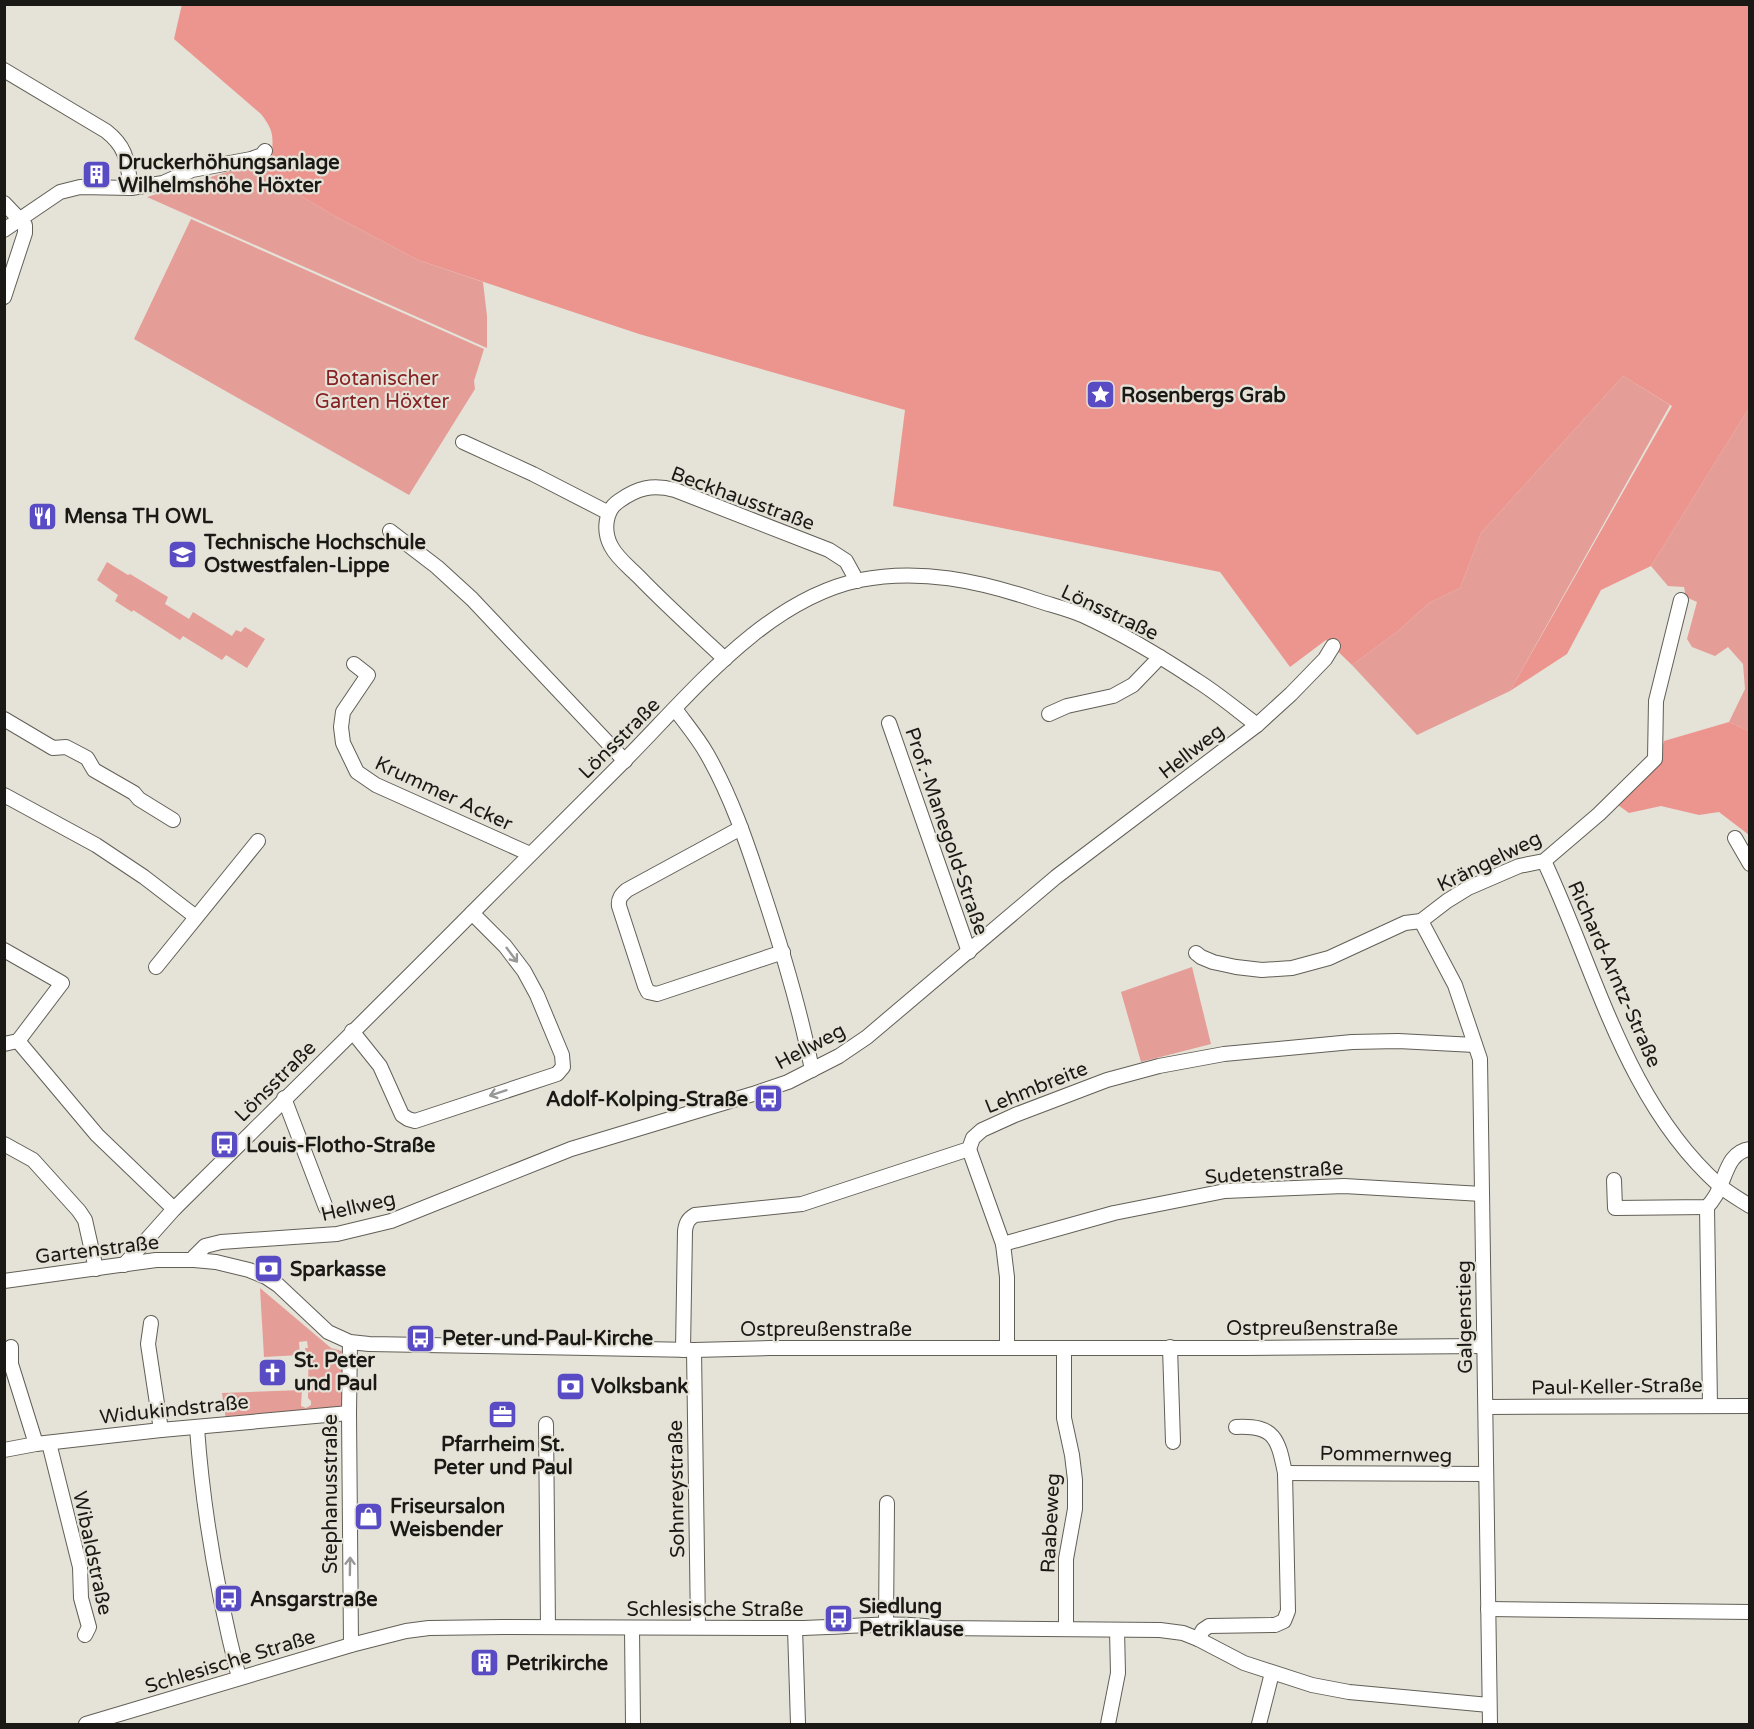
<svg xmlns="http://www.w3.org/2000/svg" width="1754" height="1729" font-family="'Varela Round',sans-serif">
<style>
.green{fill:#e59d97}
.forest{fill:#ec958f}
.lines{fill:none;stroke-linecap:round;stroke-linejoin:round}
.minor-casing{stroke:#625f56;stroke-width:16}
.minor{stroke:#fff;stroke-width:14}
.oneway{stroke:#989896}
.labels{text-anchor:middle;stroke-width:4.5;stroke-linejoin:round;paint-order:stroke}
.poi-label{font-size:20px;font-weight:bold;fill:#1a1915;stroke:#e5e2d8;text-anchor:start}
.park-label{font-size:20px;fill:#872224;stroke:#e5e2d8}
.street-label{font-size:20px;fill:#1a1915;stroke:#e5e2d8}
</style>
<rect width="100%" height="100%" fill="#e5e2d8"/>
<g class="green">
<polygon points="249,165 333,215 418,260 483,282 487,316 487,348 147,197"/>
<polygon points="191,219 484,349 474,381 475,389 409,495 134,339"/>
<polygon points="1623,376 1670,405 1510,691 1417,735 1352,665 1398,631 1429,603 1460,588 1481,533"/>
<polygon points="1749,408 1749,731 1729,722 1745,689 1743,664 1728,647 1715,656 1692,647 1687,639 1697,602 1686,597 1684,587 1668,586 1651,566"/>
<polygon points="107,562 128,575 130,574 168,597 165,604 189,619 193,612 232,636 236,630 241,632 245,627 265,639 247,668 226,655 222,660 183,636 180,640 133,610 132,612 115,601 118,595 97,580"/>
<polygon points="1192,967 1211,1044 1141,1062 1121,992"/>
<polygon points="260,1288 331,1348 346,1352 345,1409 226,1420 222,1393 302,1390 301,1406 306,1408 311,1405 311,1401 308,1398 308,1389 311,1388 310,1380 308,1380 309,1356 306,1355 305,1348 308,1348 307,1341 299,1342 300,1355 264,1357"/>
</g>
<g class="forest">
<path d="M182,4L1749,5V408L1651,566L1601,590L1567,654L1510,691L1672,406L1623,376L1481,533L1460,588L1429,603L1398,631L1352,665L1326,640L1290,667L1220,572L893,506L905,410L639,334L418,260L333,215L249,165L272,156C273,135 274,131 261,114L174,39Z"/>
<polygon points="1729,722 1749,731 1749,835 1719,812 1699,815 1661,806 1629,813 1618,805 1659,764 1664,741"/>
</g>
<g class="lines">
<defs>
<g id="minor">
<path d="M4,70L106,131C128,148 127,163 131,188"/>
<polyline points="4,203 25,225 25,233 4,297"/>
<polyline points="4,230 60,192 80,187 131,188 163,183 192,170 251,159 262,155 265,151"/>
<polyline points="463,442 533,474 607,512"/>
<polyline points="390,531 437,567 472,599 625,761"/>
<path d="M725,659C696,632 666,605 639,577C629,567 617,558 611,546C603,531 605,510 619,501C637,488 652,484 675,490L829,550L846,561L857,581"/>
<polyline points="354,664 368,675 343,712 341,727 343,743 357,772 376,785 530,854"/>
<path d="M675,709C686,724 698,738 707,754C731,796 747,843 762,889C782,949 800,1008 812,1070"/>
<polyline points="1049,714 1067,706 1113,696 1133,685 1160,657"/>
<polyline points="4,719 53,748 66,747 87,758 94,770 134,793 139,799 173,820"/>
<polyline points="889,723 969,952"/>
<polyline points="4,795 96,845 144,877 196,917"/>
<path d="M741,828L627,890C621,895 618,899 619,906L645,986L648,992L657,994L783,952"/>
<polyline points="1735,838 1750,864"/>
<path d="M1544,861C1596,971 1625,1101 1719,1185C1728,1193 1739,1199 1750,1206"/>
<polyline points="1421,921 1455,985 1480,1059 1490,1724"/>
<polyline points="4,950 62,983 18,1041"/>
<polyline points="1196,953 1201,957 1213,962 1236,967 1262,970 1292,968 1329,958 1405,923 1421,921 1447,901 1468,888 1519,866 1544,861 1599,814 1655,759 1656,701 1681,600"/>
<polyline points="156,967 258,841"/>
<polyline points="352,1031 380,1066 402,1115 408,1119 415,1121 557,1074 563,1067 562,1055 537,995 524,971 505,946 472,913"/>
<polyline points="4,1044 18,1041 97,1135 174,1209"/>
<polyline points="284,1098 326,1208"/>
<polyline points="4,1144 33,1160 79,1211 85,1220 96,1269"/>
<polyline points="969,1149 1003,1244 1007,1277 1007,1348"/>
<path d="M1614,1180L1615,1208L1707,1207C1710,1204 1713,1200 1716,1195C1726,1178 1727,1152 1750,1149"/>
<polyline points="1707,1207 1710,1405"/>
<polyline points="1003,1244 1114,1213 1225,1191 1344,1186 1482,1194"/>
<polyline points="194,1260 194,1257 205,1246 221,1242 337,1234 391,1221 571,1149 753,1094 788,1082 839,1056 867,1037 1056,877 1257,725 1291,694 1325,659 1333,646"/>
<path d="M124,1265L174,1209C277,1107 380,1006 482,903C529,856 576,809 623,762C690,695 764,600 860,580C920,568 979,581 1036,600C1051,605 1067,609 1082,615C1121,633 1160,656 1196,680C1217,693 1237,710 1257,725"/>
<polyline points="4,1281 156,1260 194,1260 216,1262 249,1270 266,1277 278,1285 328,1332 350,1342 369,1344 694,1350 770,1348 1244,1348 1483,1346"/>
<polyline points="151,1323 148,1344 161,1430"/>
<polyline points="350,1342 349,1413 351,1645"/>
<polyline points="11,1347 11,1364 36,1444"/>
<polyline points="1170,1347 1173,1442"/>
<polyline points="1064,1348 1064,1418 1072,1455 1075,1480 1075,1509 1066,1559 1066,1629"/>
<path d="M683,1350L685,1231C686,1223 688,1219 695,1215L802,1204L969,1149L973,1138L982,1130L1015,1115L1107,1080L1159,1066L1224,1054L1352,1042L1398,1041L1475,1045"/>
<polyline points="694,1350 698,1627"/>
<polyline points="1486,1407 1750,1406"/>
<polyline points="546,1424 548,1627"/>
<path d="M197,1428C203,1512 218,1596 239,1678"/>
<polyline points="49,1443 80,1567 81,1598 89,1627 85,1635"/>
<polyline points="4,1450 36,1444 161,1430 349,1413"/>
<polyline points="1285,1473 1486,1474"/>
<polyline points="1488,1609 1750,1612"/>
<polyline points="886,1626 887,1503"/>
<polyline points="632,1628 633,1724"/>
<polyline points="795,1628 798,1724"/>
<path d="M1198,1639L1203,1630L1209,1626L1275,1625L1284,1621L1288,1611L1285,1473C1278,1439 1275,1425 1236,1427"/>
<path d="M86,1724L351,1645L406,1631L429,1628L502,1627L795,1628C843,1628 893,1620 941,1628L1160,1630L1183,1633L1198,1639L1244,1663L1312,1685L1349,1692L1489,1705"/>
<polyline points="1108,1724 1118,1673 1117,1630"/>
<polyline points="1259,1724 1272,1673"/>
</g>
</defs>
<use href="#minor" class="minor-casing"/>
<use href="#minor" class="minor"/>
</g>
<defs><path id="oneway-shaft" d="M-6 0H5M1.5-3L5.5 0L1.5 3" fill="none" stroke-width="1.6" stroke-linecap="round" stroke-linejoin="round" transform="scale(1.5)"/></defs>
<g class="oneway">
<use href="#oneway-shaft" transform="translate(512 955) rotate(53)"/>
<use href="#oneway-shaft" transform="translate(498 1093) rotate(162)"/>
<use href="#oneway-shaft" transform="translate(350 1566) rotate(-89)"/>
</g>
<defs>
<symbol id="building-square" viewBox="-11 -11 22 22"><rect x="-9" y="-9" width="18" height="18" rx="4" fill="#584bc3" stroke="#e5e2d8"/><path d="M-4-6H4V6H1V3H-1V6H-4ZM-2.5-4.3h1.7v1.8h-1.7ZM.8-4.3h1.7v1.8H.8ZM-2.5-1h1.7V.8h-1.7ZM.8-1h1.7V.8H.8Z" fill="#fff"/></symbol>
<symbol id="sight-square" viewBox="-11 -11 22 22"><rect x="-9" y="-9" width="18" height="18" rx="4" fill="#584bc3" stroke="#e5e2d8"/><path d="M0-6L1.8-2.2L6-1.7L2.9 1.2L3.7 5.4L0 3.3L-3.7 5.4L-2.9 1.2L-6-1.7L-1.8-2.2Z" fill="#fff"/></symbol>
<symbol id="restaurant-square" viewBox="-11 -11 22 22"><rect x="-9" y="-9" width="18" height="18" rx="4" fill="#584bc3" stroke="#e5e2d8"/><path d="M-5-6h1v4h1v-4h1v4h1v-4h1v5L-1.5 .5V6h-2V.5L-5-1ZM5-6V6H3V1.5H1.5Q1.5-4 5-6Z" fill="#fff"/></symbol>
<symbol id="university-square" viewBox="-11 -11 22 22"><rect x="-9" y="-9" width="18" height="18" rx="4" fill="#584bc3" stroke="#e5e2d8"/><path d="M0-5L7-2L0 1L-7-2ZM-4 1L0 2.5L4 1V4Q0 6-4 4Z" fill="#fff"/></symbol>
<symbol id="bus-square" viewBox="-11 -11 22 22"><rect x="-9" y="-9" width="18" height="18" rx="4" fill="#584bc3" stroke="#e5e2d8"/><path d="M-5-6H5V4H4V6H2V4H-2V6H-4V4H-5ZM-3.5-4V0h7V-4ZM-3.5 1.2v1.5H-2V1.2ZM2 1.2v1.5H3.5V1.2Z" fill="#fff"/></symbol>
<symbol id="bank-square" viewBox="-11 -11 22 22"><rect x="-9" y="-9" width="18" height="18" rx="4" fill="#584bc3" stroke="#e5e2d8"/><path d="M-6-4H6V4H-6ZM0-2.3a2.3 2.3 0 1 0 0 4.6a2.3 2.3 0 1 0 0-4.6Z" fill="#fff"/></symbol>
<symbol id="church-square" viewBox="-11 -11 22 22"><rect x="-9" y="-9" width="18" height="18" rx="4" fill="#584bc3" stroke="#e5e2d8"/><path d="M-1.2-6h2.4v3.5h3.3v2.4h-3.3V6h-2.4V-.1h-3.3v-2.4h3.3Z" fill="#fff"/></symbol>
<symbol id="office-square" viewBox="-11 -11 22 22"><rect x="-9" y="-9" width="18" height="18" rx="4" fill="#584bc3" stroke="#e5e2d8"/><path d="M-6-3h4V-5.5h4V-3h4V5H-6ZM-1-4.5V-3h2v-1.5ZM-6 0V1H6V0Z" fill="#fff"/></symbol>
<symbol id="shop-square" viewBox="-11 -11 22 22"><rect x="-9" y="-9" width="18" height="18" rx="4" fill="#584bc3" stroke="#e5e2d8"/><path d="M-5-2.5h2.3a2.7 3.5 0 0 1 5.4 0H5L5.5 6h-11ZM-1.5-2.5h3a1.5 2.3 0 0 0-3 0Z" fill="#fff"/></symbol>
</defs>
<g fill-rule="evenodd">
<use href="#building-square" x="80" y="158" width="33" height="33"/>
<use href="#sight-square" x="1084" y="378" width="33" height="33"/>
<use href="#restaurant-square" x="26" y="500" width="33" height="33"/>
<use href="#university-square" x="166" y="538" width="33" height="33"/>
<use href="#bus-square" x="752" y="1082" width="33" height="33"/>
<use href="#bus-square" x="208" y="1128" width="33" height="33"/>
<use href="#bank-square" x="252" y="1252" width="33" height="33"/>
<use href="#bus-square" x="404" y="1322" width="33" height="33"/>
<use href="#church-square" x="256" y="1356" width="33" height="33"/>
<use href="#bank-square" x="554" y="1370" width="33" height="33"/>
<use href="#office-square" x="486" y="1398" width="33" height="33"/>
<use href="#shop-square" x="352" y="1500" width="33" height="33"/>
<use href="#bus-square" x="212" y="1582" width="33" height="33"/>
<use href="#bus-square" x="822" y="1602" width="33" height="33"/>
<use href="#building-square" x="468" y="1646" width="33" height="33"/>
</g>
<g class="labels">
<g class="poi-label">
<text x="118" y="169">Druckerhöhungsanlage<tspan x="118" dy="23">Wilhelmshöhe Höxter</tspan></text>
<text x="1121" y="402">Rosenbergs Grab</text>
<text x="64" y="523">Mensa TH OWL</text>
<text x="204" y="549">Technische Hochschule<tspan x="204" dy="23">Ostwestfalen-Lippe</tspan></text>
<text x="748" y="1106" text-anchor="end">Adolf-Kolping-Straße</text>
<text x="246" y="1152">Louis-Flotho-Straße</text>
<text x="290" y="1276">Sparkasse</text>
<text x="442" y="1345">Peter-und-Paul-Kirche</text>
<text x="294" y="1367">St. Peter<tspan x="294" dy="23">und Paul</tspan></text>
<text x="591" y="1393">Volksbank</text>
<text x="503" y="1451" text-anchor="middle">Pfarrheim St.<tspan x="503" dy="23">Peter und Paul</tspan></text>
<text x="390" y="1513">Friseursalon<tspan x="390" dy="23">Weisbender</tspan></text>
<text x="250" y="1606">Ansgarstraße</text>
<text x="859" y="1613">Siedlung<tspan x="859" dy="23">Petriklause</tspan></text>
<text x="506" y="1670">Petrikirche</text>
</g>
<g class="park-label">
<text x="382" y="385">Botanischer<tspan x="382" dy="23">Garten Höxter</tspan></text>
</g>
<g class="street-label">
<text transform="translate(743 498) rotate(20)" y="7">Beckhausstraße</text>
<text transform="translate(1110 612) rotate(25)" y="7">Lönsstraße</text>
<text transform="translate(619 738) rotate(-45)" y="7">Lönsstraße</text>
<text transform="translate(1191 751) rotate(-38)" y="7">Hellweg</text>
<text transform="translate(444 793) rotate(25)" y="7">Krummer Acker</text>
<text transform="translate(947 831) rotate(71)" y="7">Prof.-Manegold-Straße</text>
<text transform="translate(1489 861) rotate(-26)" y="7">Krängelweg</text>
<text transform="translate(1615 974) rotate(66)" y="7">Richard-Arntz-Straße</text>
<text transform="translate(810 1046) rotate(-28)" y="7">Hellweg</text>
<text transform="translate(275 1081) rotate(-45)" y="7">Lönsstraße</text>
<text transform="translate(1036 1087) rotate(-22)" y="7">Lehmbreite</text>
<text transform="translate(1274 1172) rotate(-4)" y="7">Sudetenstraße</text>
<text transform="translate(358 1206) rotate(-13)" y="7">Hellweg</text>
<text transform="translate(97 1249) rotate(-7)" y="7">Gartenstraße</text>
<text transform="translate(1464 1317) rotate(-91)" y="7">Galgenstieg</text>
<text x="1312" y="1335">Ostpreußenstraße</text>
<text x="826" y="1336">Ostpreußenstraße</text>
<text transform="translate(1617 1386) rotate(-1)" y="7">Paul-Keller-Straße</text>
<text transform="translate(174 1409) rotate(-6)" y="7">Widukindstraße</text>
<text transform="translate(1386 1454) rotate(1)" y="7">Pommernweg</text>
<text transform="translate(676 1489) rotate(-91)" y="7">Sohnreystraße</text>
<text transform="translate(330 1494) rotate(-90)" y="7">Stephanusstraße</text>
<text transform="translate(1050 1523) rotate(-87)" y="7">Raabeweg</text>
<text transform="translate(93 1553) rotate(78)" y="7">Wibaldstraße</text>
<text x="715" y="1616">Schlesische Straße</text>
<text transform="translate(230 1661) rotate(-17)" y="7">Schlesische Straße</text>
</g>
</g>
<rect width="1754" height="1729" fill="none" stroke="#1a1915" stroke-width="12"/>
</svg>
